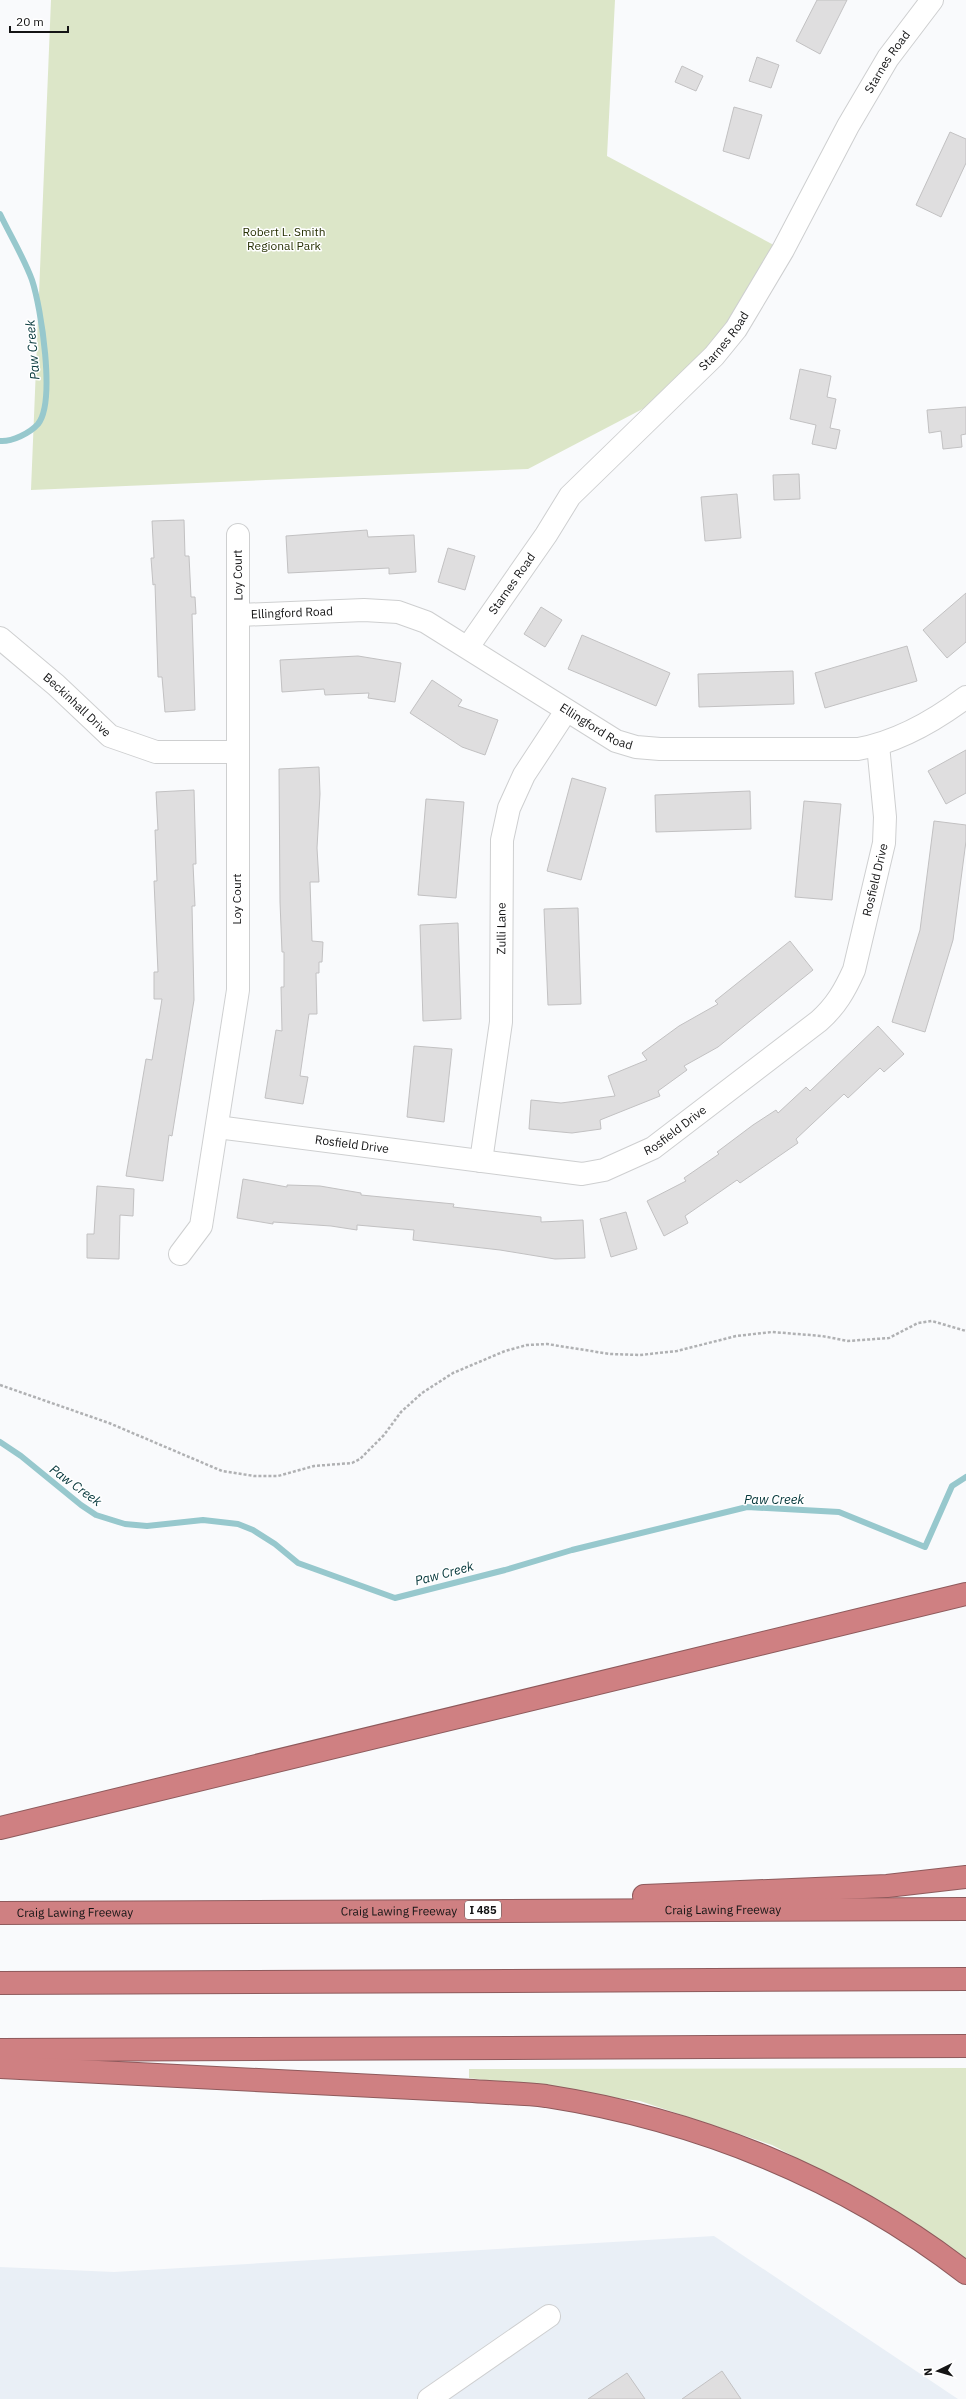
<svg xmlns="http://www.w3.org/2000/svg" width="966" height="2399" font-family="'IBM Plex Sans',sans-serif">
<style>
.built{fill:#e9eff6}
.green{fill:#dce6c8}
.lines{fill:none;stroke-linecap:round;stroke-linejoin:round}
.stream{stroke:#97c8cd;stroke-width:6}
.building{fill:#dfdedf;stroke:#c2c1c2}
.minor-casing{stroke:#cecfd0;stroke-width:24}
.highway-casing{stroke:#8e5a5c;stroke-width:24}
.path{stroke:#b0b1b3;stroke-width:2.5;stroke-dasharray:3 2;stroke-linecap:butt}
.minor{stroke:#fff;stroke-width:22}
.highway{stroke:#cf8082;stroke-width:22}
.labels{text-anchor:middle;stroke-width:3;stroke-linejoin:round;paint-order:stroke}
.shield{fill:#fff;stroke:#5a5a5b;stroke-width:1}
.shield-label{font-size:11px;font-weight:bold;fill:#141415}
.street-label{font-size:12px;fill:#141415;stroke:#fff}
.park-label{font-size:12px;fill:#273104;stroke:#fff}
.water-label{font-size:13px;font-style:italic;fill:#033539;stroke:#fff}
</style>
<rect width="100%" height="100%" fill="#f9fafc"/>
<polygon class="built" points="714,2236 958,2399 0,2399 0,2267 114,2272"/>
<g class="green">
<polygon points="51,0 615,0 607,156 783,250 675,392 528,469 31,490"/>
<polygon points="966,2068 966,2263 897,2211 772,2145 640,2101 469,2078 469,2069"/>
</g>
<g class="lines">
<g class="stream">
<path d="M0,214C10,235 24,258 32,280C41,307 56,402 38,424C30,433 12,442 0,441"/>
<polyline points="0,1442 21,1456 81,1505 96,1515 125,1524 147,1526 203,1520 238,1524 253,1530 275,1544 298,1563 395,1598 505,1570 572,1550 747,1507 839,1512 925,1547 952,1486 966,1477"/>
</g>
</g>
<g class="building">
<polygon points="817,0 847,0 820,54 796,41"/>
<polygon points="757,57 779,65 771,88 749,81"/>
<polygon points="682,66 703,76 696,91 675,82"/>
<polygon points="734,107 762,115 749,159 723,151"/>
<polygon points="950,132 966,139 966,163 941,217 916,205"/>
<polygon points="800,369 831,376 827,397 836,399 830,428 840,430 836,449 812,444 816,425 790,419"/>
<polygon points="966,407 966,434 961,435 962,447 943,449 941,431 929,433 927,410"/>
<polygon points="799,474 800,499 774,500 773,475"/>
<polygon points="737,494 741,538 705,541 701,497"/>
<polygon points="184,520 185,556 189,556 191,597 195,597 196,614 192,614 195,710 165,712 162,677 158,677 155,584 153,585 151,558 154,558 152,521"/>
<polygon points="367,530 368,537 414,535 416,572 389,574 389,568 288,573 286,536"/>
<polygon points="448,548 475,556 465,590 438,582"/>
<polygon points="966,593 966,642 947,658 923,630"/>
<polygon points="541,607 562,620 545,647 524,634"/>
<polygon points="582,635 670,673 656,706 568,669"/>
<polygon points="907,646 917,681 825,708 815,673"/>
<polygon points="358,656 401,663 395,702 368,698 369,693 325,695 324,689 282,692 280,660"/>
<polygon points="793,671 794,704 699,707 698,674"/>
<polygon points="432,680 462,700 458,706 498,720 485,755 462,747 410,713"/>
<polygon points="966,750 966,793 946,804 928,771"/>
<polygon points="319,767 320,794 317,848 319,882 310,882 312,941 323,942 322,962 319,962 319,973 316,973 317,1014 309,1014 300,1076 308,1077 303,1104 265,1098 276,1030 282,1031 281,987 284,987 284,952 282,952 280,902 279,769"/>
<polygon points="572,778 606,788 581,880 547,871"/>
<polygon points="194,790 196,864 193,864 195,906 192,906 194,1000 172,1136 169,1135 163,1181 126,1176 146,1059 152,1060 162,999 154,999 154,972 158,972 154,881 157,881 155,830 158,830 156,792"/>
<polygon points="750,791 751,829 656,832 655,795"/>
<polygon points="426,799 464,802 456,898 418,895"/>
<polygon points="804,801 841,804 832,900 795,897"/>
<polygon points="934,821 966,825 966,841 953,940 925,1032 892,1022 920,930"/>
<polygon points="578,908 581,1004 548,1005 544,909"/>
<polygon points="458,923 461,1019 423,1021 420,925"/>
<polygon points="790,941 813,970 718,1047 684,1066 687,1070 658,1091 660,1096 600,1120 601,1129 572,1133 529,1129 531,1100 561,1103 615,1096 608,1076 647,1060 642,1053 679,1026 718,1004 715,1001"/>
<polygon points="878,1026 904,1054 884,1072 880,1068 848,1098 844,1094 796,1139 798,1143 740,1183 737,1180 685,1216 688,1223 664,1236 647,1201 686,1181 684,1178 719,1154 717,1152 753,1125 776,1110 778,1113 806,1087 810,1091"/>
<polygon points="414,1046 452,1049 444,1122 407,1117"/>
<polygon points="243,1179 287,1187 287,1185 320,1186 361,1193 361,1195 454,1204 453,1207 541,1217 541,1222 583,1220 585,1258 555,1259 500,1250 413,1240 414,1230 357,1225 357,1230 331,1226 273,1222 273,1224 237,1218"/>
<polygon points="97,1186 134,1189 133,1216 120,1215 119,1259 87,1258 87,1234 94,1234"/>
<polygon points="626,1212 637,1249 611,1257 600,1219"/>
<polygon points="722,2371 741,2399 682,2399"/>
<polygon points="627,2373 645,2399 588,2399"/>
</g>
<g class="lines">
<defs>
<g id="minor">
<path id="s1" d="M239,615L364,610L398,612L426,622L616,741L636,747L660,749H858C897,742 934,721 966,697"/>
<path id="s2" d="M0,638L56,685L110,736L156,752H237"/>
<path id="s3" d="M468,647L546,535L570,496L714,356L736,329L783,250L848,126L888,58L932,0"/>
<path id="s4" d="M217,1127L582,1174L604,1170L653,1148L819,1021C836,1006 845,990 854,970L884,843L885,817L878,745"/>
<path id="s5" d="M481,1161L501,1022L502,840L509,808L524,775L566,711"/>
<polyline points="180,1254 201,1226 238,990 238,535"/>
<polyline points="429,2399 549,2316"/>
</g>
<g id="highway">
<polyline points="0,1828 966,1594"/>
<polyline points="644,1896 887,1886 966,1877"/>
<path id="s6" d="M0,1913L966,1909"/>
<polyline points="0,1983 966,1979"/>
<polyline points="0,2050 966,2046"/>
<path d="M0,2067L473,2091C497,2093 522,2093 546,2096C699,2120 843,2178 966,2273"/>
</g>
</defs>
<use href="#minor" class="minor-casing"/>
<use href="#highway" class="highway-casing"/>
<polyline class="path" points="0,1385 109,1423 222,1471 254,1476 278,1476 314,1466 352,1463 360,1459 384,1435 401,1412 422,1393 453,1373 505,1351 527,1345 547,1344 610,1354 640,1355 677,1351 736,1336 772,1332 822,1336 848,1341 889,1338 918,1323 932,1321 966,1331"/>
<use href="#minor" class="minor"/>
<use href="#highway" class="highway"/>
</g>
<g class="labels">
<rect class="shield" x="465" y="1901" width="36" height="18" rx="3"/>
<g class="shield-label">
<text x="483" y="1914">I 485</text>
</g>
<g class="street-label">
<text dy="4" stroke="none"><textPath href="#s3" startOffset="725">Starnes Road</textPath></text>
<text dy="4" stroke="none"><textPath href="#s3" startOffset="401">Starnes Road</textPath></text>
<text transform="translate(238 575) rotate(-91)" y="4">Loy Court</text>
<text dy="4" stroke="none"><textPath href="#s3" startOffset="77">Starnes Road</textPath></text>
<text dy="4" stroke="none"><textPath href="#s1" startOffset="53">Ellingford Road</textPath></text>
<text dy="4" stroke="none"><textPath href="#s2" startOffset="102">Beckinhall Drive</textPath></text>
<text dy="4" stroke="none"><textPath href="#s1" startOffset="389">Ellingford Road</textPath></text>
<text dy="4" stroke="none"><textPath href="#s4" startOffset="808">Rosfield Drive</textPath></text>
<text transform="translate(237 899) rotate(-90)" y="4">Loy Court</text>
<text dy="4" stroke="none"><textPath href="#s5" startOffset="234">Zulli Lane</textPath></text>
<text dy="4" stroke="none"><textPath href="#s4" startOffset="472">Rosfield Drive</textPath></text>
<text dy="4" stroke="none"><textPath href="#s4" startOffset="136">Rosfield Drive</textPath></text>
<text dy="4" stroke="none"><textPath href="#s6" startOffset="399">Craig Lawing Freeway</textPath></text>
<text dy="4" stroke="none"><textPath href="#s6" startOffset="723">Craig Lawing Freeway</textPath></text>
<text dy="4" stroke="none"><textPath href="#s6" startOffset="75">Craig Lawing Freeway</textPath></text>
</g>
<g class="park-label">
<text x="284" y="236">Robert L. Smith<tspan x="284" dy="14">Regional Park</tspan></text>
</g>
<g class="water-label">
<text transform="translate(32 350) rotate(-95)" y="5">Paw Creek</text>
<text transform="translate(76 1485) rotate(36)" y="5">Paw Creek</text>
<text x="774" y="1504">Paw Creek</text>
<text transform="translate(444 1573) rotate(-15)" y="5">Paw Creek</text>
</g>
</g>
<g transform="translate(938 2371) rotate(265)" stroke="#ffffff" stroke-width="3" paint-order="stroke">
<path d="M0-3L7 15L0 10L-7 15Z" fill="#141415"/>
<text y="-6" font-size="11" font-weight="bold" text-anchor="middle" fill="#141415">N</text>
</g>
<path d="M10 26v6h58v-6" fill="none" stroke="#141415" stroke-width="2"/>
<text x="16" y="26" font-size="12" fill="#141415" stroke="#ffffff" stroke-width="3" paint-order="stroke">20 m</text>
</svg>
